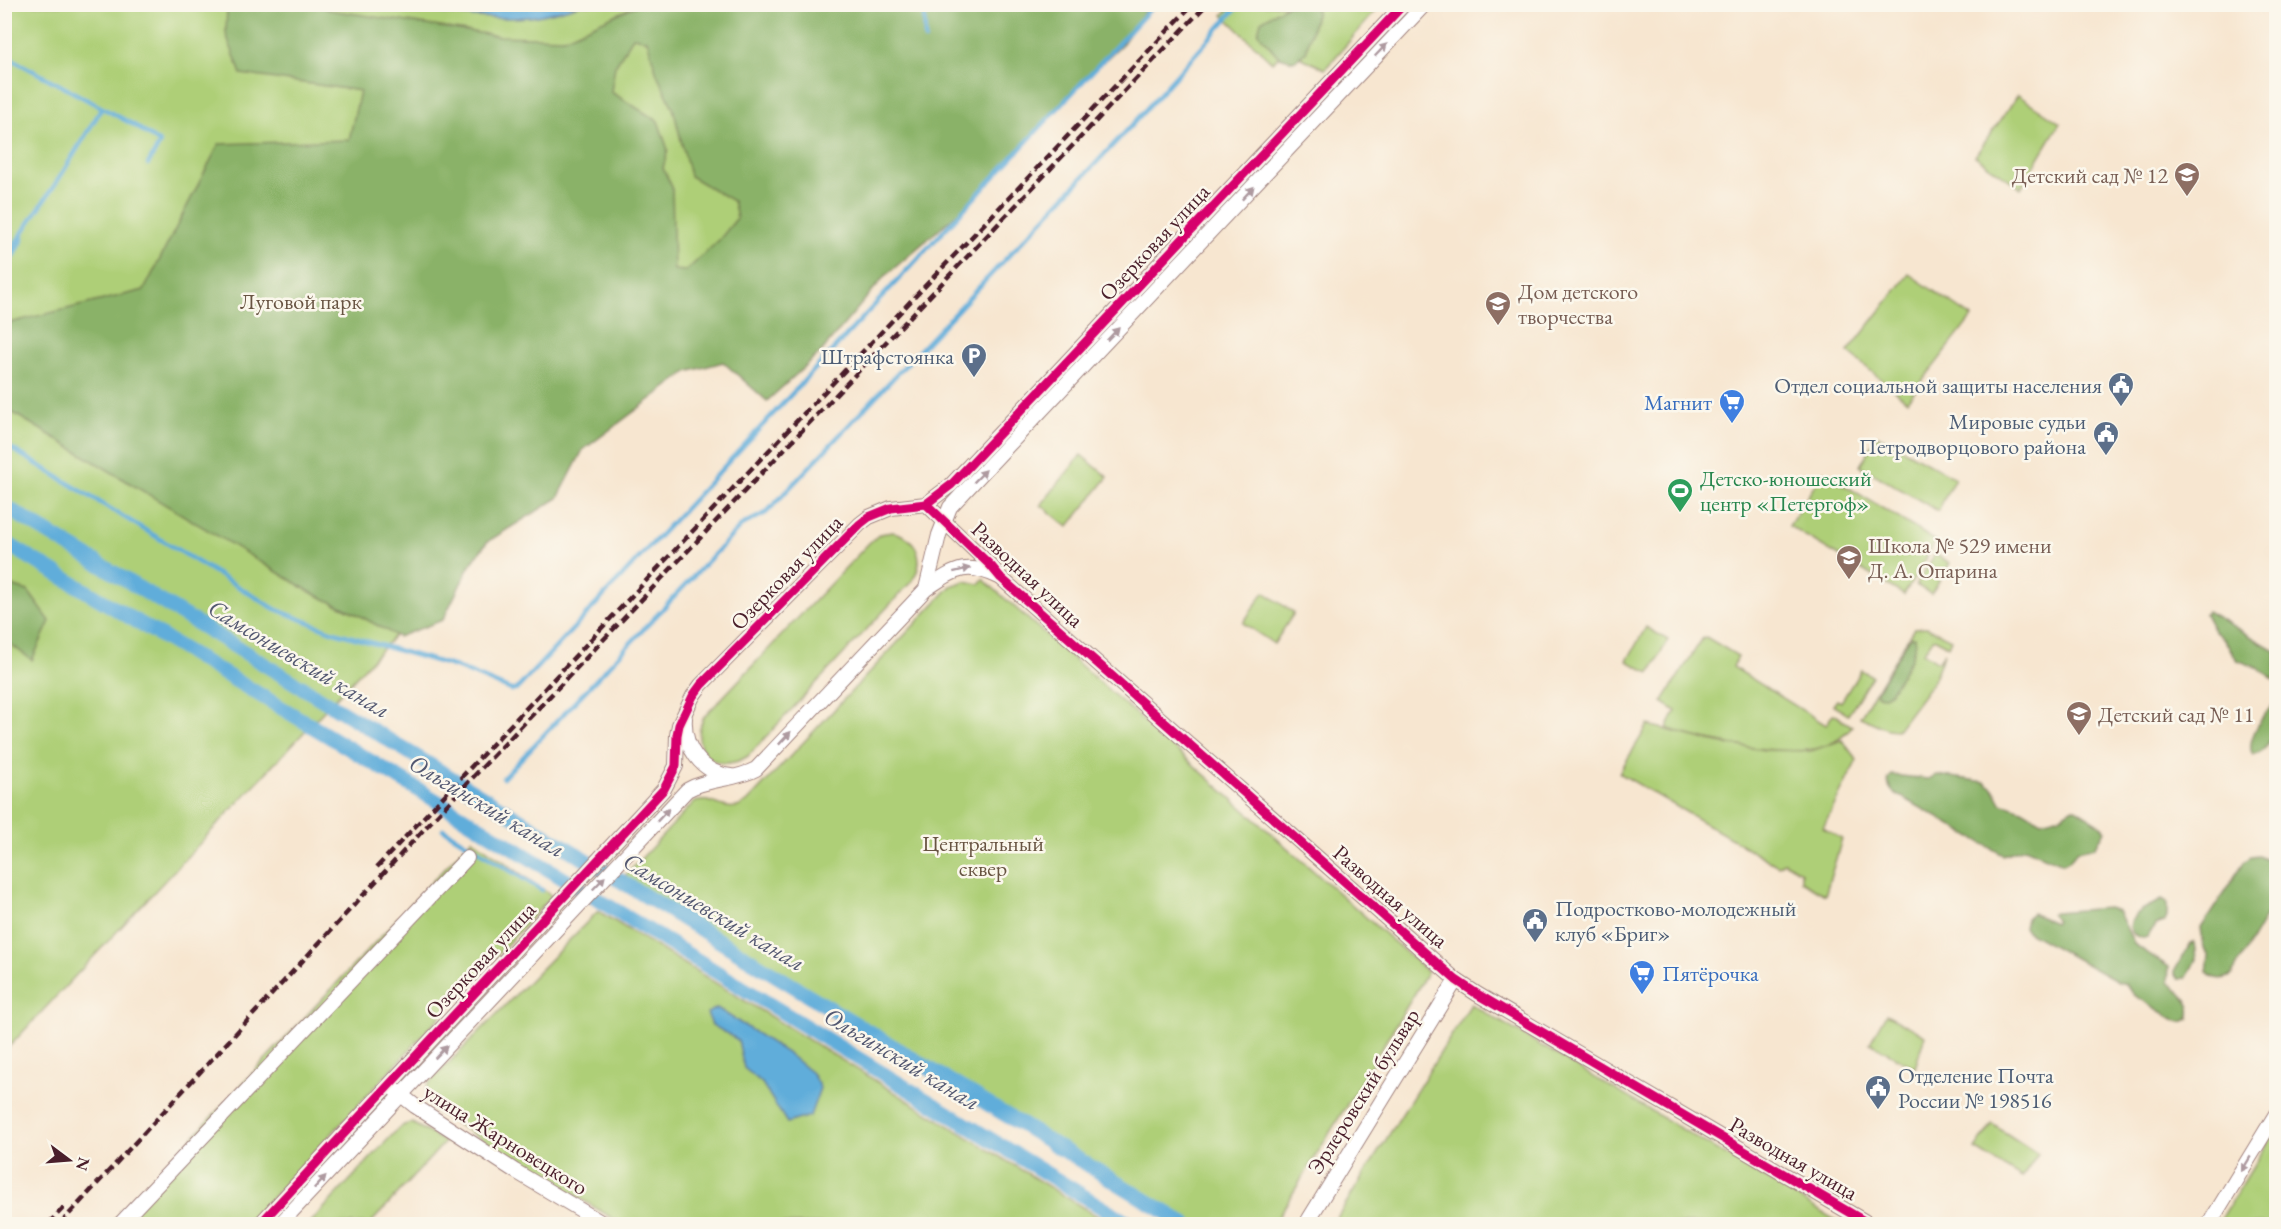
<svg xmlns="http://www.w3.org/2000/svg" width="2281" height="1229" font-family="'EB Garamond',serif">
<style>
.green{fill:#aecf77;stroke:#7c7751;stroke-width:1.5}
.forest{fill:#8ab268;stroke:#6a684a;stroke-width:1.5;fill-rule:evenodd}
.water{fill:#61adda;stroke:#566682;stroke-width:1.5}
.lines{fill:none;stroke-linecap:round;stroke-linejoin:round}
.stream{stroke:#61adda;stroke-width:4.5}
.canal{stroke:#61adda;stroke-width:15}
.minor-casing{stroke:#a0827e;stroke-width:16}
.minor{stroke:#fff;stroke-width:14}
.rail{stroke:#4a1f2b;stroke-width:4.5;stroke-dasharray:9 4.5;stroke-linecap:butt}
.cycleway-casing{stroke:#fbf7ec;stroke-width:13}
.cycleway{stroke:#d6006c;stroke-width:9}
.oneway{fill:#ae9aa0}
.labels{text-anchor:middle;stroke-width:5;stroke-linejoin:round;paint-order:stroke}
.education-label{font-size:22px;fill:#785e54;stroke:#fbf7ec;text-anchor:start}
.street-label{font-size:22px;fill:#4a1f2b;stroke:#fbf7ec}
.park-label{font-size:22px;fill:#685442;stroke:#fbf7ec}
.service-label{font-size:22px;fill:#4e5e75;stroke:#fbf7ec;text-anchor:end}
.shop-label{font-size:22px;fill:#366cbe;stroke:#fbf7ec;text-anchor:end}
.leisure-label{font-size:22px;fill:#27864d;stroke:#fbf7ec;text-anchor:start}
.water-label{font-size:24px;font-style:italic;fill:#535871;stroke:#fbf7ec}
</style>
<rect width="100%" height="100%" fill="#fbf7ec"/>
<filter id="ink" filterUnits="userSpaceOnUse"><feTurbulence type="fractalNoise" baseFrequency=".0167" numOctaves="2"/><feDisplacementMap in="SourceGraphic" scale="12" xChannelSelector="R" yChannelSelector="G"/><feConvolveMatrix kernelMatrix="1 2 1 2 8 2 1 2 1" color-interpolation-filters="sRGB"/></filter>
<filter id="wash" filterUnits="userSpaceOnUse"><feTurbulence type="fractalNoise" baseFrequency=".008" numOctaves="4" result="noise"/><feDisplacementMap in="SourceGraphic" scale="24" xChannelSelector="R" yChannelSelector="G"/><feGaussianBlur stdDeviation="1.35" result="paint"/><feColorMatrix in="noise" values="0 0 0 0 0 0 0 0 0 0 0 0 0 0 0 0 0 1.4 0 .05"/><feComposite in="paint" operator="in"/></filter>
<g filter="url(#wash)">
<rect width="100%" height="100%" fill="#f7e6d0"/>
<g class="green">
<polygon points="4,5 986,5 5,1051 4,1051"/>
<polygon points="1233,5 1287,5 1281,8 1258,33 1279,57 1272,62 1223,15"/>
<polygon points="1309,5 1381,5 1325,69 1300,57 1306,52 1317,10"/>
<polygon points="2018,95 2060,123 2021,188 1975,156"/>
<polygon points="1909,274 1972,317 1907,401 1848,352"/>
<polygon points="1877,435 1955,478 1938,511 1860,466"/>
<polygon points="1081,455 1108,477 1068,527 1041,505"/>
<polygon points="1823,472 1936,541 1904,595 1789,526"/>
<path d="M892,532C918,537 926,560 912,581L748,756C717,776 687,751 704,717L869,543L880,534Z"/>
<polygon points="1935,554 1950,563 1931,594 1916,585"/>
<path d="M983,579L1428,972L1274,1224H1194L622,879L693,803C713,793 726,819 748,801L951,586L965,581L979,584Z"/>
<polygon points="1264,592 1294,613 1274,644 1243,623"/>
<polygon points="1646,627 1668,640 1650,673 1627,661"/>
<polygon points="1927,627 1951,639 1948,646 1934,638 1923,652 1938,662 1945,652 1932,683 1897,730 1887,729 1860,717 1914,628"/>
<path d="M1706,637L1738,656L1733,667L1826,725L1833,714L1852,726C1844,739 1825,748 1809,750C1775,754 1699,741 1667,728L1676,711L1662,702L1702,639Z"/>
<polygon points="1861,670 1872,676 1848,715 1833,705 1837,700 1841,702"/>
<polygon points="1648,725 1718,743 1765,750 1811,751 1842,740 1857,760 1823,828 1842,839 1825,895 1801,881 1801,872 1784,862 1778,866 1619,773"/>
<polygon points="472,839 552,896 248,1224 111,1224"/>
<polygon points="598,911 1110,1224 622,1224 432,1109 426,1089 429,1083"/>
<polygon points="1471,1004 1842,1224 1333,1224"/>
<polygon points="1886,1014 1925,1035 1915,1068 1870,1043"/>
<polygon points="412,1123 445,1142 370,1224 309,1224 396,1131 404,1125"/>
<polygon points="1992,1124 2038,1154 2022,1178 1975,1149"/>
<polygon points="2276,1129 2276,1224 2218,1224"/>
</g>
<g class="forest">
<path d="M227,5H318L330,10L499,36L564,38L637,5H1149L1123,43L1082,82L966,206L884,277L821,352L767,401L723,362L687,372L583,450L558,498L487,542L469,567L443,620L398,637L353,612L312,593L5,408V324L144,290L219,144L349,140L360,91L241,74L226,34ZM633,37L647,40L657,74L673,108L690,176L733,201L737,218L719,240L686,271L674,270L672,187L663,168L668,150L658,121L611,92L615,66Z"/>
<polygon points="1287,5 1309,5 1317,10 1306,52 1294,61 1279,57 1258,33 1261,21"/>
<polygon points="5,584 28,591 50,621 32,660 5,640"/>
<polygon points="2207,611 2276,651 2276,681 2258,668 2237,660 2224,639 2214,631 2205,614"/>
<polygon points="1910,637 1914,637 1916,642 1911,659 1890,693 1884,696 1877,695 1877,690"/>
<path d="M2276,702C2277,721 2275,749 2253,755C2244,742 2265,711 2276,702Z"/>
<path d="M1892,775L1928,779L1937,775L1985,782L1993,788L2001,803L2022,810L2041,821L2061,816L2074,808L2101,825L2105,831L2095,847L2077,851L2069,861L2063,864L2025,848L2003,855L1893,792C1888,787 1886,779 1892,775Z"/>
<path d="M2259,856L2276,865V898L2231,976C2223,980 2212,980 2207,972L2209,955L2204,949L2201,928L2244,862L2251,857Z"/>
<path d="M2162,900L2167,903V916L2165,922L2155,925L2147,938C2139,939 2132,935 2130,927C2132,911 2149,907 2162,900Z"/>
<path d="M2108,908L2118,911L2135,945L2169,967L2168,981C2177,991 2196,1003 2189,1019L2182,1022L2177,1021L2134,995L2126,984L2118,982L2028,932L2024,928L2026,918L2032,913L2054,923L2057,920L2051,914L2054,912Z"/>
<polygon points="2194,942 2196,959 2186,979 2179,979 2175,974 2175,969 2191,943"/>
</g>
<g class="water">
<path d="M392,5H579C563,10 547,15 530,17C489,21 432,13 392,5Z"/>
<polygon points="717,1008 790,1055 812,1073 820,1088 810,1116 787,1123 762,1083 744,1068 738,1040 712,1025 707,1013"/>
</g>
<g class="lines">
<g class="stream">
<polyline points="924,4 925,39"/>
<polyline points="4,55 134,125 160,143 148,164"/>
<polyline points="9,253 60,177 102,108"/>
<polyline points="4,270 21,243 23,235"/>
<polyline points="4,444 275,609 331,631 456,667 511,690 516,690 1155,4"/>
<polyline points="503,778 742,525 766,513 1131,126 1240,4"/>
<polyline points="443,829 542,890"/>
</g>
<g class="canal">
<polyline points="4,506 1185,1224"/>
<polyline points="4,542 417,789 1129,1224"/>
</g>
</g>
</g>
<g filter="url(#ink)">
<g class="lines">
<defs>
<g id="minor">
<polyline points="926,504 991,566 1001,578 1456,980 1477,994 1869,1224"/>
<polyline points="926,589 939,535 950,507 1425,4"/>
<path d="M685,718C683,747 701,773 731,776"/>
<polyline points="395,1090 415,1106 515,1171 604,1224"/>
<polyline points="120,1224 467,858"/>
<polyline points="260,1224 664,789 676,766 677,735 679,725 693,696 701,685 860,524 869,517 891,508 926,504 951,485 1404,4"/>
<path d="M280,1224L687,790C708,778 734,781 756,769L926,589C955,570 965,561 999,577"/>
<polyline points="1306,1224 1456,980"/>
<polyline points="2209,1224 2276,1114"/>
</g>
</defs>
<use href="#minor" class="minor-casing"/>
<use href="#minor" class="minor"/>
<g class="rail">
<polyline points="377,867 736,485 1193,4"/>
<polyline points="48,1224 64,1207"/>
<polyline points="60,1224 438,814 1207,4"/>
</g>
<defs>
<g id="cycleway">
<polyline points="926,504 991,566 1001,578 1456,980 1477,994 1869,1224"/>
<polyline points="260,1224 664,789 676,766 677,735 679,725 693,696 701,685 860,524 869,517 891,508 926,504 951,485 1404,4"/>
</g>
</defs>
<use href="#cycleway" class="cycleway-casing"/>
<use href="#cycleway" class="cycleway"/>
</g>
<defs><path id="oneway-solid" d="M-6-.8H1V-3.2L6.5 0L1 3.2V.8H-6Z" transform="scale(1.5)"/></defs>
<g class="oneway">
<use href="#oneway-solid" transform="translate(1381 50) rotate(-46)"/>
<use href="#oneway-solid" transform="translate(1248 193) rotate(-47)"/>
<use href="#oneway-solid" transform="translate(1113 334) rotate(-46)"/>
<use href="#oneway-solid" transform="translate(980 476) rotate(-45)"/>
<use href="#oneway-solid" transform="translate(962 570) rotate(-14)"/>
<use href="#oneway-solid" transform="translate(785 738) rotate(-47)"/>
<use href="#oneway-solid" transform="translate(663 815) rotate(-47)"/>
<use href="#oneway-solid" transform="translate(599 883) rotate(-46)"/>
<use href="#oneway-solid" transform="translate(441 1052) rotate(-46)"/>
<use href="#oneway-solid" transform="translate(2246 1164) rotate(121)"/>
<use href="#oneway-solid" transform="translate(320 1182) rotate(-47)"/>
</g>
</g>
<defs>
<symbol id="school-pin" viewBox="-11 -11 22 30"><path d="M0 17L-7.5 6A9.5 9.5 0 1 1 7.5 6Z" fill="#8d6e63" stroke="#fbf7ec"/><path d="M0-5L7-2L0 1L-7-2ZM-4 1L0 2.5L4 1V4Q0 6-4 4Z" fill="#fff"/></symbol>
<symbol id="parking-pin" viewBox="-11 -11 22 30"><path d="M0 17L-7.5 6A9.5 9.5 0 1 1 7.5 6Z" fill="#5c6f8a" stroke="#fbf7ec"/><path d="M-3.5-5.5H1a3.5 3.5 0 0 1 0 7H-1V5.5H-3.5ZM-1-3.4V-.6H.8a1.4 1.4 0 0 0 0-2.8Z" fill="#fff"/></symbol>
<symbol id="civic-pin" viewBox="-11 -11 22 30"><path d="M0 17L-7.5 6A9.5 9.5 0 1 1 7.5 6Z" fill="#5c6f8a" stroke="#fbf7ec"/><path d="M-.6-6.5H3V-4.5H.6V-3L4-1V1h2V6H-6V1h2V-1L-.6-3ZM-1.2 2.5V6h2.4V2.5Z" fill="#fff"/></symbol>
<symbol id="supermarket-pin" viewBox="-11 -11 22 30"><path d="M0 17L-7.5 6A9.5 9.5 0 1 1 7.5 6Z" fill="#3f7fe0" stroke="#fbf7ec"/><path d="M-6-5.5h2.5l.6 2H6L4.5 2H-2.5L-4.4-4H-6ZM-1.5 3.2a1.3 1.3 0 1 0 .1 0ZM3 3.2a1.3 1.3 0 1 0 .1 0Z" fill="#fff"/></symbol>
<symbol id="stadium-pin" viewBox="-11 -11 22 30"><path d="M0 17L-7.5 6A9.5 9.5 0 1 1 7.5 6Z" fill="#2e9e5b" stroke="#fbf7ec"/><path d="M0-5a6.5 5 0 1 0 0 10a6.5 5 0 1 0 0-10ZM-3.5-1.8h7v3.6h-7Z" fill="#fff"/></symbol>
</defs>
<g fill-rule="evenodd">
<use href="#school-pin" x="2172" y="160" width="30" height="40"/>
<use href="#school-pin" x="1483" y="289" width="30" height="40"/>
<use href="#parking-pin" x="959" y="341" width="30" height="40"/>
<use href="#civic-pin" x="2106" y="370" width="30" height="40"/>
<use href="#supermarket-pin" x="1717" y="387" width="30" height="40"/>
<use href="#civic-pin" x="2091" y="419" width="30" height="40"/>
<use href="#stadium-pin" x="1665" y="476" width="30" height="40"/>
<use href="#school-pin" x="1834" y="543" width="30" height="40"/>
<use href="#school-pin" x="2064" y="699" width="30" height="40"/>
<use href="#civic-pin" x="1520" y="906" width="30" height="40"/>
<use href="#supermarket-pin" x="1627" y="958" width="30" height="40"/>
<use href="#civic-pin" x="1863" y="1073" width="30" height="40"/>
</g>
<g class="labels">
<g class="education-label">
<text x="2168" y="183" text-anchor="end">Детский сад № 12</text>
<text x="1518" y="299">Дом детского<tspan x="1518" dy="25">творчества</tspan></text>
<text x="1868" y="553">Школа № 529 имени<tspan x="1868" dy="25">Д. А. Опарина</tspan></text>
<text x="2098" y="722">Детский сад № 11</text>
</g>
<g class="street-label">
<text transform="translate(1154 242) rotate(-47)" y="8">Озерковая улица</text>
<text transform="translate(786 572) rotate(-46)" y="8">Озерковая улица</text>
<text transform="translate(1028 574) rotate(43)" y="8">Разводная улица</text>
<text transform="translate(1391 896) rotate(41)" y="8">Разводная улица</text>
<text transform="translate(480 960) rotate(-47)" y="8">Озерковая улица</text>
<text transform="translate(1363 1091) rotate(-58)" y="8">Эрлеровский бульвар</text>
<text transform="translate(506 1139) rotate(32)" y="8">улица Жарновецкого</text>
<text transform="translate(1794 1158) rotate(30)" y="8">Разводная улица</text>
</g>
<g class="park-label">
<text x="301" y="309">Луговой парк</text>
<text x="983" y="851">Центральный<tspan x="983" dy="25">сквер</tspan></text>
</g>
<g class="service-label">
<text x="954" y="364">Штрафстоянка</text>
<text x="2102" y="393">Отдел социальной защиты населения</text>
<text x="2086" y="429">Мировые судьи<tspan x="2086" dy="25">Петродворцового района</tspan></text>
<text x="1555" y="916" text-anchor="start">Подростково-молодежный<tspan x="1555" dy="25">клуб «Бриг»</tspan></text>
<text x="1898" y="1083" text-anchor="start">Отделение Почта<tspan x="1898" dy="25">России № 198516</tspan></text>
</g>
<g class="shop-label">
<text x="1712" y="410">Магнит</text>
<text x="1662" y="981" text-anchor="start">Пятёрочка</text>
</g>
<g class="leisure-label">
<text x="1700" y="486">Детско-юношеский<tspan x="1700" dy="25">центр «Петергоф»</tspan></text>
</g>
<g class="water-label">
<text transform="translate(299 659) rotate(31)" y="8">Самсониевский канал</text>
<text transform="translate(487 806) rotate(31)" y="8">Ольгинский канал</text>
<text transform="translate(714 912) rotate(31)" y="8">Самсониевский канал</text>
<text transform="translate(902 1059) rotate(31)" y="8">Ольгинский канал</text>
</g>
</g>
<rect width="2281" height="1229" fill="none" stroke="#fbf7ec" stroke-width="24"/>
<g transform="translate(69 1160) rotate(106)" stroke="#fbf7ec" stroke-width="4.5" paint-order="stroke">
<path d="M0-4.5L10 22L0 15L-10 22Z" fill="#4a1f2b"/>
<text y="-9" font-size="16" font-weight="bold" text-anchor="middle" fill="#4a1f2b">N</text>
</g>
</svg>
